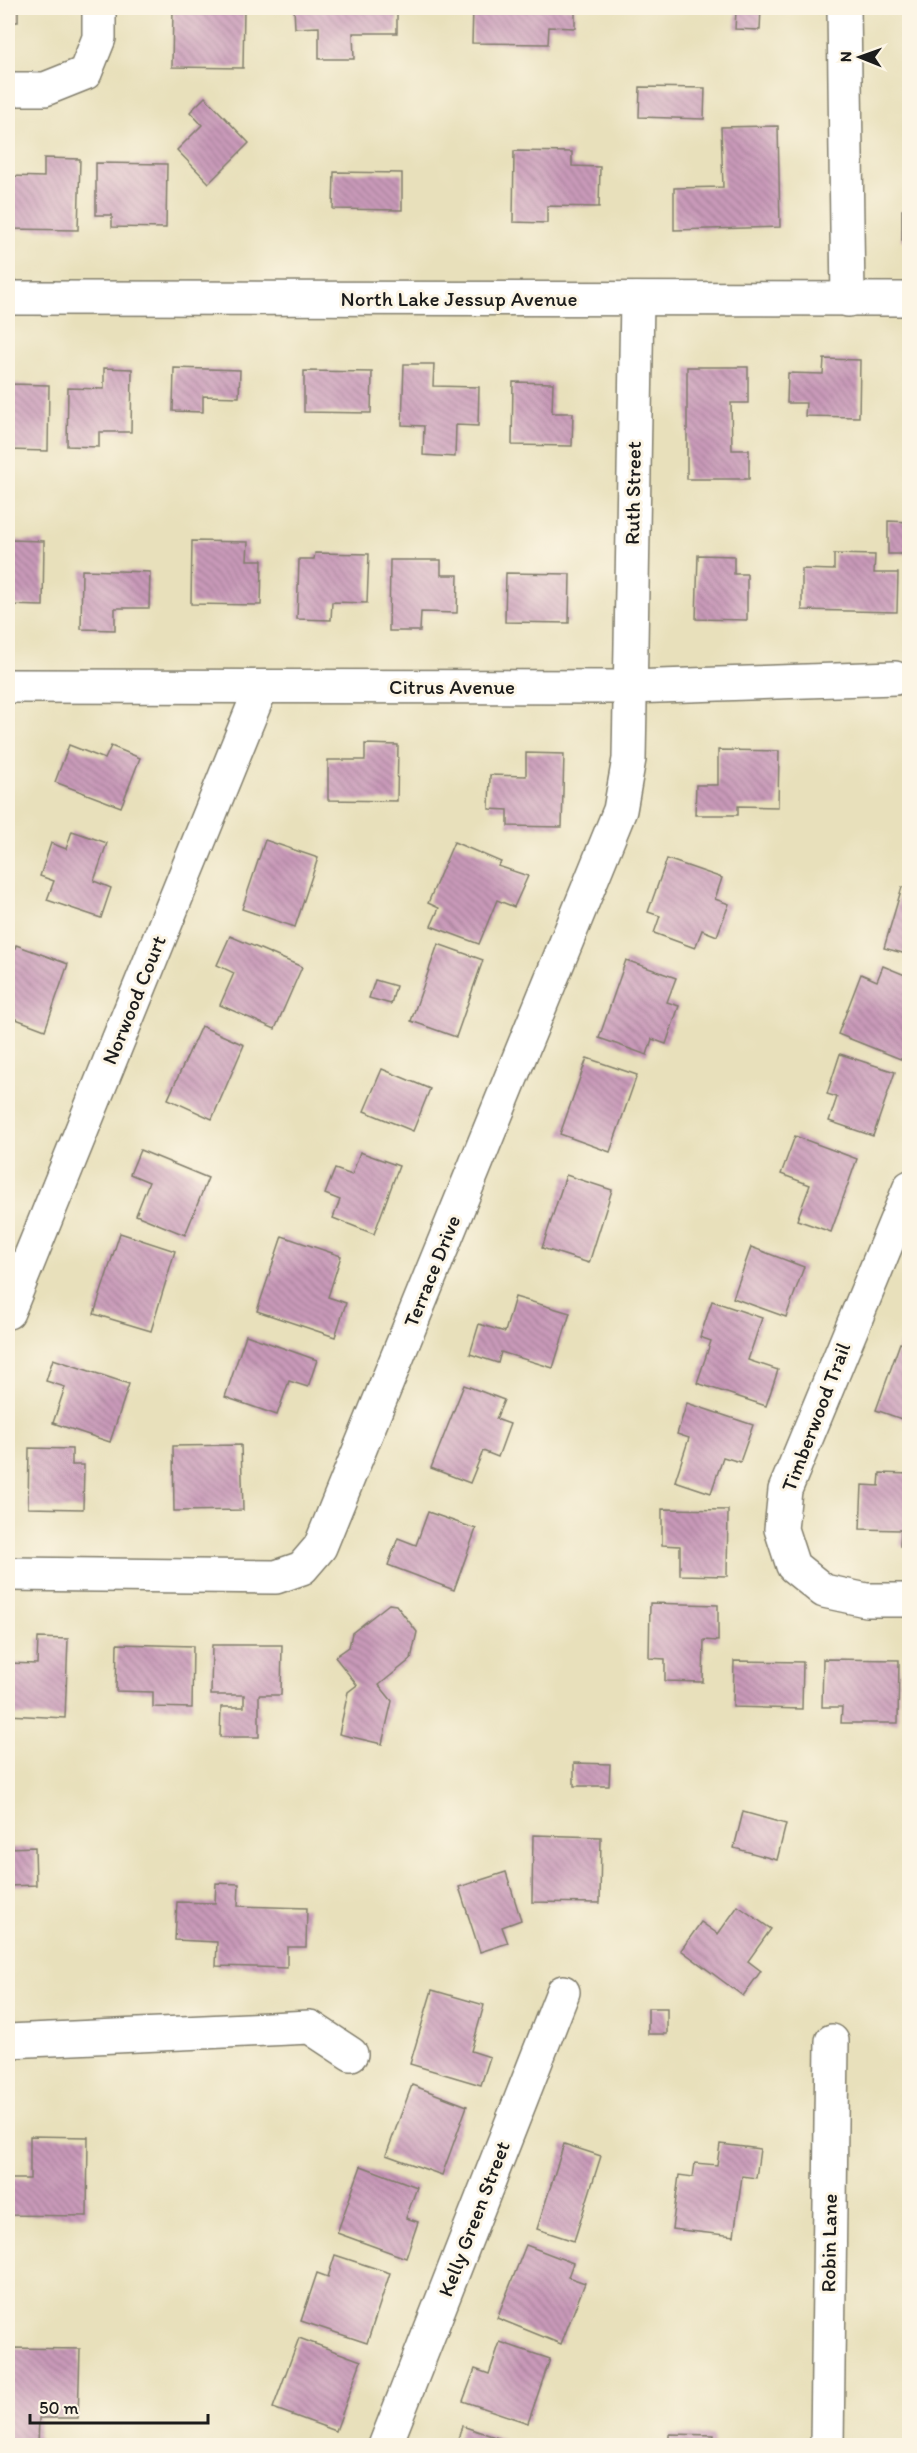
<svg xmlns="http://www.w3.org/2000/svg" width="917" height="2453" font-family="Itim,sans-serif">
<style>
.building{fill:url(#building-back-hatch)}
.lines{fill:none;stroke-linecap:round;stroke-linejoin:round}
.minor-casing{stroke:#827e6c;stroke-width:36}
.minor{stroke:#fff;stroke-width:33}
.labels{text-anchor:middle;stroke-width:6;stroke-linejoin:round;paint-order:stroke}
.street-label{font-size:21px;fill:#1c1c1c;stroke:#fcf5e5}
</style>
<defs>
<pattern id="building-back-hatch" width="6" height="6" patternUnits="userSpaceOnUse" patternTransform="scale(1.5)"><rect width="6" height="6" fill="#c99ab9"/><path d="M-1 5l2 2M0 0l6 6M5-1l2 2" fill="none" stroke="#a27d96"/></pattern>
</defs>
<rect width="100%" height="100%" fill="#fcf5e5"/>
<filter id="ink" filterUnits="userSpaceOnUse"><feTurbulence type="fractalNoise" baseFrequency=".0167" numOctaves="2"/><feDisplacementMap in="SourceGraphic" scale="12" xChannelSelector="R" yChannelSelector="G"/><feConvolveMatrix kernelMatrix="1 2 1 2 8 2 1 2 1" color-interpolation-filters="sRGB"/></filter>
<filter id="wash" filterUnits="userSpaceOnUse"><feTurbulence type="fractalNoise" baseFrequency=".008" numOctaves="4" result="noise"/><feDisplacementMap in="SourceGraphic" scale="24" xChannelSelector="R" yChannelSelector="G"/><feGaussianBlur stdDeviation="1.35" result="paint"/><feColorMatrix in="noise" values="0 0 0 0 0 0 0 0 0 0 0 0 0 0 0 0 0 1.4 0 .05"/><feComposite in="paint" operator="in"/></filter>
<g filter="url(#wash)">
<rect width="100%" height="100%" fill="#e8e0bb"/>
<g id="blocks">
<g class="building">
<rect x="8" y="8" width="10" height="14"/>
<polygon points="173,8 244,8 243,68 172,67"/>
<polygon points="294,8 397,8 397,33 353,33 354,59 319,59 319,27 295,28"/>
<polygon points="473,8 575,8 575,28 549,27 548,44 472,43"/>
<polygon points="703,8 761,8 760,30 735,29 736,11 703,9"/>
<polygon points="640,87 705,88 704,119 639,117"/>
<polygon points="205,97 249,143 209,183 177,150 202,125 190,112"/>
<polygon points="778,126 780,227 674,230 674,188 723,187 721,127"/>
<polygon points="514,151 572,152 572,166 600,167 599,207 547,206 547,223 513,222"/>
<polygon points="44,158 80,159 78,230 9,229 10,176 44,177"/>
<polygon points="96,163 167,164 166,228 112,227 112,215 96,215"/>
<polygon points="334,172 402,173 402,210 333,209"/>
<rect x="902" y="210" width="8" height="30"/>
<polygon points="824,359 860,360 859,417 805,416 806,403 787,403 788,373 823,374"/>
<polygon points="404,364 434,364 433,386 479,387 478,426 456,425 455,457 423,455 424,426 402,425"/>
<polygon points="8,367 10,367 10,384 49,385 48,451 8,450"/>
<polygon points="687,367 748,367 748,403 731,403 732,450 749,450 749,479 687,479"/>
<polygon points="104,368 132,369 131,432 99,432 99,447 67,446 68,388 104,389"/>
<polygon points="174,368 240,370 239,397 203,396 203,412 173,411"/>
<polygon points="304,371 372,372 371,413 304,412"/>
<polygon points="513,382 553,383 552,413 573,413 572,446 512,445"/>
<polygon points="888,521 910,522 910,554 888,554"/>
<polygon points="8,540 44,541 43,606 8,605"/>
<polygon points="192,541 248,542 247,560 262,560 261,605 191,604"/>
<polygon points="315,553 369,554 367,603 332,602 331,620 297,619 299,559 314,559"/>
<polygon points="834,554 875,555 874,573 898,573 897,612 802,610 802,569 834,570"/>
<polygon points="698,555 734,556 734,574 747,574 747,620 696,619"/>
<polygon points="390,560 441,560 441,575 458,575 457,613 421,612 420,631 389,631"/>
<polygon points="82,570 150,572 149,608 115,608 115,630 81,629"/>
<polygon points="506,573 570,574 569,623 505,622"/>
<polygon points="365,744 398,745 397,801 328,800 328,760 365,760"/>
<polygon points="69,745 105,759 111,746 140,758 121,807 55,782"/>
<polygon points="718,750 779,751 778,807 738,806 738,815 695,815 696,785 718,785"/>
<polygon points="526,753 564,754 562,827 508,826 508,810 489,809 490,775 526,776"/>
<polygon points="72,831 107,843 94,881 111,888 101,918 47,900 54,881 40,876 51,843 66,849"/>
<polygon points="265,840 318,858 295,927 242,909"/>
<polygon points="454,842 501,862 498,866 528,876 514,907 497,900 479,944 431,926 439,908 428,903"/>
<polygon points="667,859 722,878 715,899 729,904 717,936 702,930 695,948 654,933 660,916 648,912"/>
<polygon points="902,887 910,889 910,955 884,948"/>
<polygon points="230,936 302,967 275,1029 220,1005 234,973 217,965"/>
<polygon points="438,944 483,960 456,1037 411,1021"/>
<polygon points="16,945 68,964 45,1030 8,1016 8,969"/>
<polygon points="626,960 676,978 667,1002 679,1006 666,1044 652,1039 647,1055 599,1038"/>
<polygon points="883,966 910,977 910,1002 904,1017 910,1019 910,1042 903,1060 838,1034 861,974 877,981"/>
<polygon points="375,980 396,986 391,1004 369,998"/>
<polygon points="201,1026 244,1045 212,1119 168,1099"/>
<polygon points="840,1054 895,1072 873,1136 829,1121 837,1097 827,1094"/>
<polygon points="587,1058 637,1075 610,1152 560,1134"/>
<polygon points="382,1069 430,1089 413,1131 364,1111"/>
<polygon points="795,1136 857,1159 831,1232 797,1220 810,1185 781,1174"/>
<polygon points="140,1150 208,1178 185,1235 136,1215 149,1182 130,1174"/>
<polygon points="360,1152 399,1166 374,1234 333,1218 340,1200 325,1194 335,1169 352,1175"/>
<polygon points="566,1175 612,1190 589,1263 542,1248"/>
<polygon points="120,1233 175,1251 151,1331 94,1314"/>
<polygon points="282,1236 341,1256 328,1297 346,1303 335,1337 257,1311"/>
<polygon points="751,1247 804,1267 786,1317 733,1298"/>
<polygon points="515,1297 570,1313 553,1368 501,1352 498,1363 470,1354 479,1324 505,1332"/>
<polygon points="712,1301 762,1318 748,1360 778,1370 766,1406 697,1383 711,1341 700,1337"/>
<polygon points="246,1335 317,1360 308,1387 289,1381 277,1415 225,1397"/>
<polygon points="900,1343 910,1346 910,1422 876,1410"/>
<polygon points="53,1359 129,1384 110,1442 53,1423 65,1387 46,1381"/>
<polygon points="464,1385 504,1400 496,1419 510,1424 498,1457 483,1451 470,1483 431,1468"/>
<polygon points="687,1403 753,1425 740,1462 723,1457 711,1493 675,1481 689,1438 677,1434"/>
<polygon points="241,1445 243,1510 174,1511 173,1446"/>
<polygon points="29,1448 72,1449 72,1465 84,1465 83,1509 28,1508"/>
<polygon points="880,1473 910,1474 910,1547 900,1546 901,1530 860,1529 862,1485 879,1486"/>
<polygon points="662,1509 728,1510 727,1576 680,1575 680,1546 662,1545"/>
<polygon points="428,1512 476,1529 454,1590 388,1565 398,1538 416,1545"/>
<polygon points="650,1603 718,1605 718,1641 704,1640 703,1682 665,1681 665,1659 649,1658"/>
<polygon points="389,1604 396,1605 417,1632 411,1659 379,1685 392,1701 382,1744 339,1734 348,1692 357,1685 335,1657 349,1647 352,1633"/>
<polygon points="38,1638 68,1639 65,1718 8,1715 8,1663 37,1664"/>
<polygon points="117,1644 193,1646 192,1708 153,1707 153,1692 116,1691"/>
<polygon points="212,1645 282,1645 281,1695 259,1695 259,1737 220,1737 221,1707 244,1707 244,1695 211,1695"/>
<polygon points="823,1659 899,1660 898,1723 841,1723 842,1707 822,1707"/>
<polygon points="734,1661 803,1662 802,1709 733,1707"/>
<polygon points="574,1763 610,1764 609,1786 574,1786"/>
<polygon points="743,1812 786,1824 777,1860 734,1848"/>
<polygon points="533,1835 601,1837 600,1903 532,1902"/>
<polygon points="35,1847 36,1885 8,1886 8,1848"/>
<polygon points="506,1872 521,1920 502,1927 508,1943 480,1952 459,1887"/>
<polygon points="216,1883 239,1884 238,1906 307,1908 306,1947 287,1947 287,1968 216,1966 217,1942 175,1940 177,1902 215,1903"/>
<polygon points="738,1906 771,1929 748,1961 761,1971 743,1996 681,1950 701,1922 718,1934"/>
<polygon points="432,1990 484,2005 471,2051 490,2057 481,2085 410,2064"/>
<rect x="648" y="2008" width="19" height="26"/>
<polygon points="412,2085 467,2106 442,2175 386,2155"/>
<polygon points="30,2136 88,2137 87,2216 8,2215 8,2179 30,2179"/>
<polygon points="564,2144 601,2156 574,2241 537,2229"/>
<polygon points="720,2144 760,2149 756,2178 742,2176 734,2236 672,2229 679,2175 693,2177 695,2163 717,2165"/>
<polygon points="361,2166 417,2187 406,2218 418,2222 406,2258 337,2233"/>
<polygon points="526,2245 573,2263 568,2277 585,2283 561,2344 497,2318"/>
<polygon points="335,2255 390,2273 367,2343 301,2321 317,2273 328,2277"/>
<polygon points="299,2338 361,2361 336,2431 273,2408"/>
<polygon points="500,2342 550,2359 528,2423 463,2401 475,2369 489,2374"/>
<polygon points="8,2348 80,2349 78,2418 39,2418 38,2446 8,2446"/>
<polygon points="462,2426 516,2444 516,2446 456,2446"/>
<polygon points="669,2434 714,2435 713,2446 669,2446"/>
</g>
</g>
</g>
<g filter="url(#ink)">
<use href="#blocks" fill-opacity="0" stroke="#827e6c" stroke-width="1.5"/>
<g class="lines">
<defs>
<g id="minor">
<polyline points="844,8 848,300"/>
<polyline points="8,89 45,89 85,73 99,38 99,8"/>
<polyline points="8,298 910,299"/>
<polyline points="8,686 630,687 895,678"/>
<polyline points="910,1187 785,1490 781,1529 793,1566 824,1591 866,1600 910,1600"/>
<polyline points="8,1312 261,688"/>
<polyline points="8,1574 276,1577 302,1568 320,1547 620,810 629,759 637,299"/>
<polyline points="8,2041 310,2027 351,2054"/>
<polyline points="385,2446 563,1992"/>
<polyline points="827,2446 832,2041"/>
</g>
</defs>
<use href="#minor" class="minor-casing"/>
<use href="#minor" class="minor"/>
</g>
</g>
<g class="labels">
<g class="street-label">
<text x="459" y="306">North Lake Jessup Avenue</text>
<text transform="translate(633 493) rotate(-89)" y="7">Ruth Street</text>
<text x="452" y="694">Citrus Avenue</text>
<text transform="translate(134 1000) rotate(-68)" y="7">Norwood Court</text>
<text transform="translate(432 1271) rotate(-68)" y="7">Terrace Drive</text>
<text transform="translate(816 1417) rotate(-69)" y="7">Timberwood Trail</text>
<text transform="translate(474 2219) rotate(-69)" y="7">Kelly Green Street</text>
<text transform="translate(829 2243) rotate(-89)" y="7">Robin Lane</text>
</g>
</g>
<rect width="917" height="2453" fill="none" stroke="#fcf5e5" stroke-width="30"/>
<g transform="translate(860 57) rotate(271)" stroke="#fcf5e5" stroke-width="4.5" paint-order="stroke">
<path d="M0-4.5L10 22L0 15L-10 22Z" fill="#1c1c1c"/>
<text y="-9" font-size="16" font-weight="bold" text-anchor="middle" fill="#1c1c1c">N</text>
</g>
<path d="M30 2414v9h178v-9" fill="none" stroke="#1c1c1c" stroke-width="3"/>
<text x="39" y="2414" font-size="18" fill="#1c1c1c" stroke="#fcf5e5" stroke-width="4.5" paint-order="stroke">50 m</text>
</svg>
